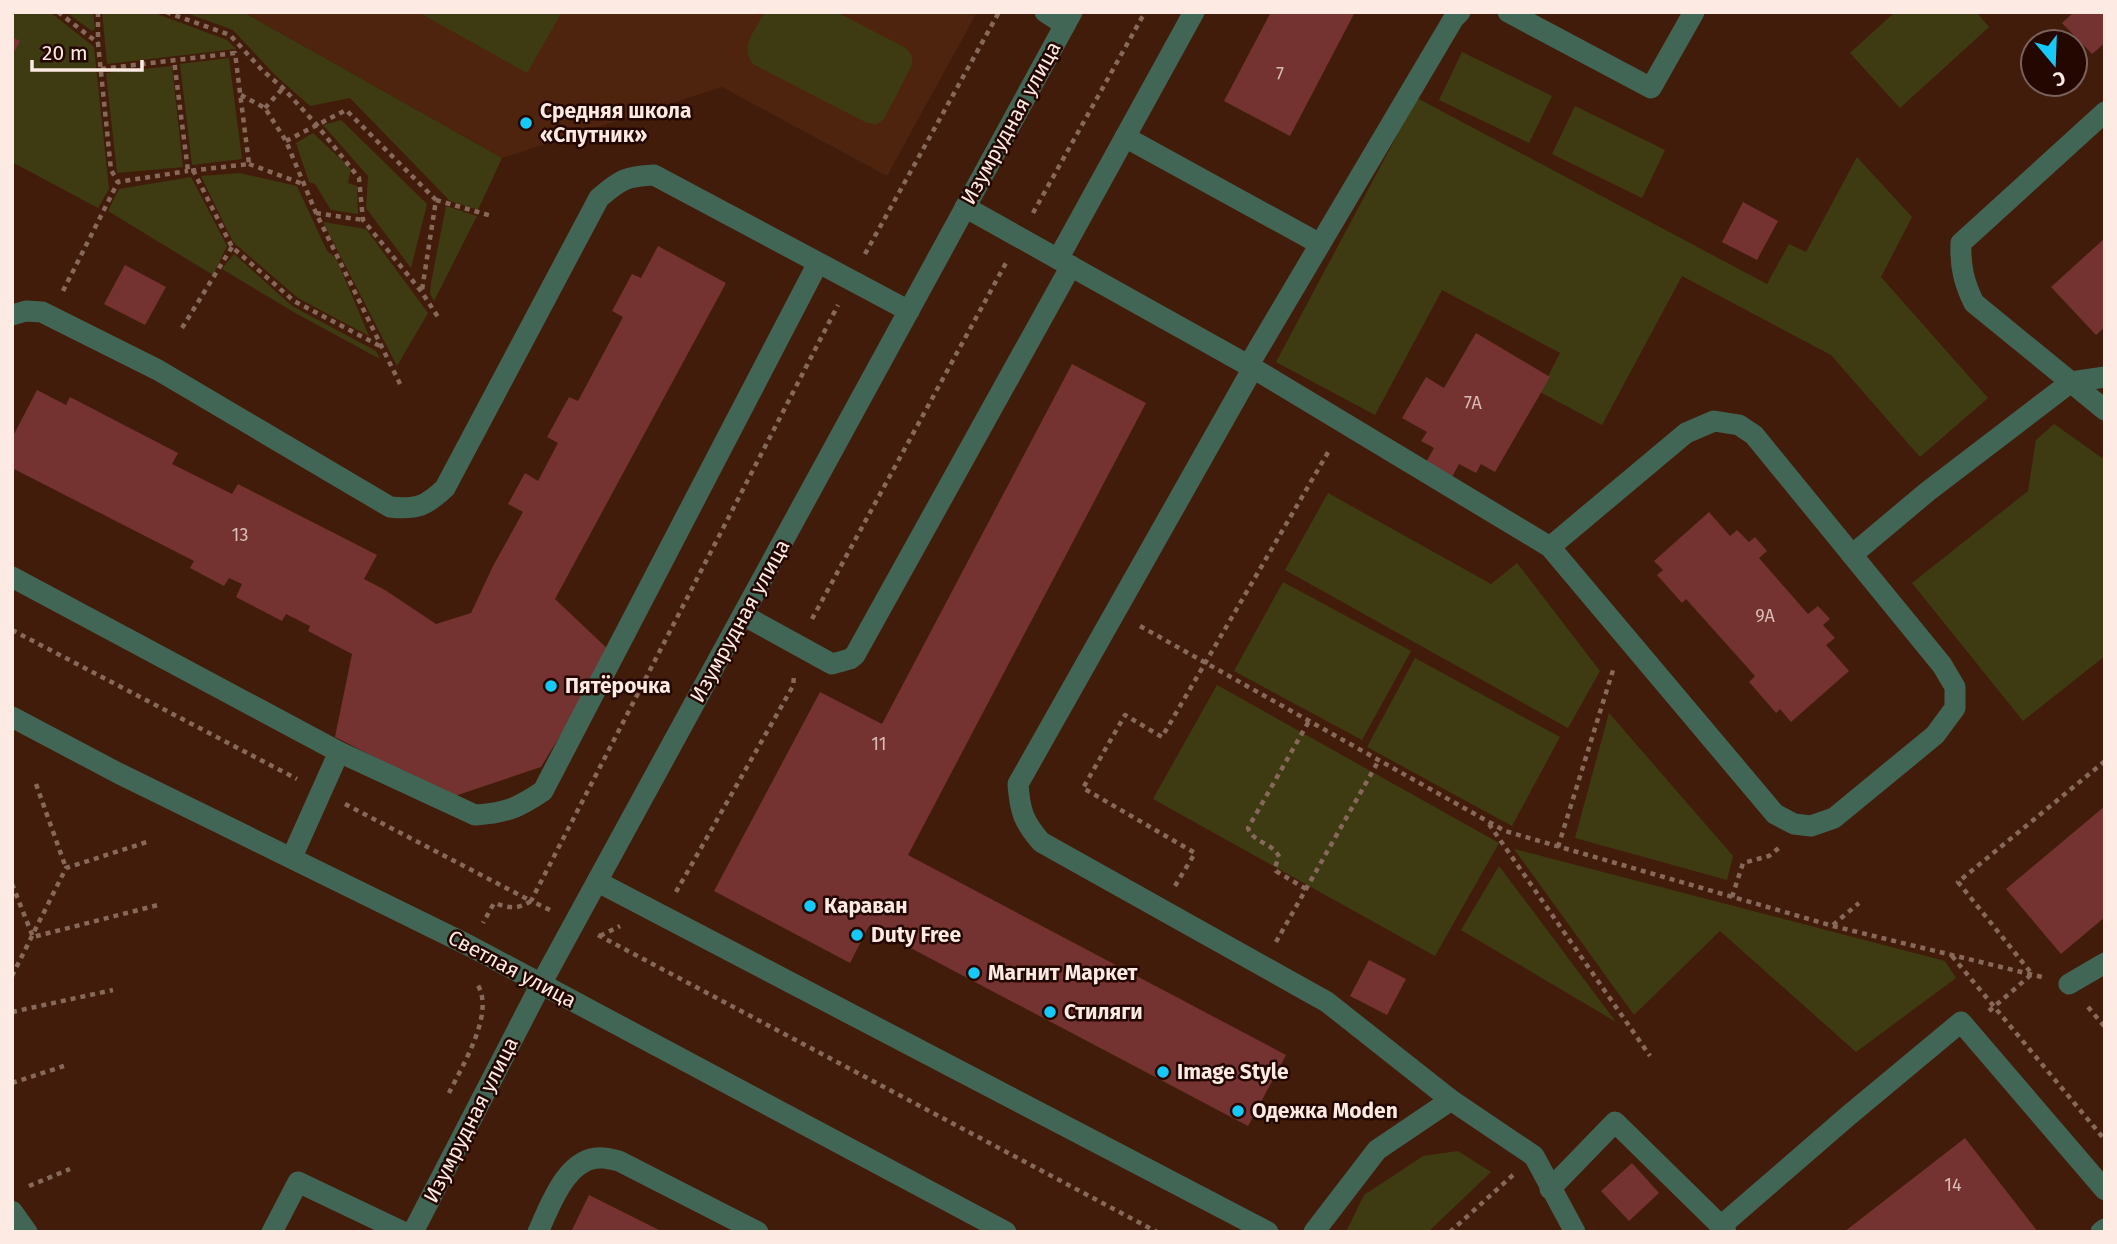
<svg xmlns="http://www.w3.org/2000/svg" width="2117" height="1244" font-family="'Fira Sans',sans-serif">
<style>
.built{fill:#4e240f}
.green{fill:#3e3b12}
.building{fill:#743230}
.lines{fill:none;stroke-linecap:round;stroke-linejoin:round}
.path{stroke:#87695b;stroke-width:4.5;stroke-dasharray:5 5;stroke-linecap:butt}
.minor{stroke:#426655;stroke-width:21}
.poi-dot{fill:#15cafb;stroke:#240700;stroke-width:2.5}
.labels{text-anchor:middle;stroke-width:5;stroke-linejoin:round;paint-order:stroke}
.number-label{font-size:18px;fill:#dabcb6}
.poi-label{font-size:21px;font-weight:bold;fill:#fceae3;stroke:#240700;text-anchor:start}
.street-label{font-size:21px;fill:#fceae3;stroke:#240700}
</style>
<rect width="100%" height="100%" fill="#421c0a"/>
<polygon class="built" points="243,12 977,12 887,176 722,87 502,158"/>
<g class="green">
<polygon points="12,12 50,12 94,47 109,189 98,208 12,162"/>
<polygon points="66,12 93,12 95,29 92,31"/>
<polygon points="102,12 152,12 227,40 236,49 107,64"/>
<polygon points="184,12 243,12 502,158 478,210 450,201 350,98 310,106 275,75 233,30"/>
<polygon points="418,12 562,12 527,73"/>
<path d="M765,12H836L906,48L912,56V65L884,119L877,124L867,123L753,64C739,47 756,29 765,12Z"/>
<polygon points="1895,12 1976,12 1989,27 1900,108 1850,53"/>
<polygon points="1462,52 1552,96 1529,143 1439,100"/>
<polygon points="229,58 242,159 192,165 180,64"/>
<polygon points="172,66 183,167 117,173 106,73"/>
<polygon points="1417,98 1767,284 1789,244 1806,252 1857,157 1912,217 1881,277 1988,398 1920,457 1831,355 1682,276 1602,425 1540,392 1560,353 1442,290 1375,415 1276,362"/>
<polygon points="1575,106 1665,150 1642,198 1552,154"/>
<polygon points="341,120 427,204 411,268 366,208 368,176 323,125"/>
<polygon points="313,133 351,169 348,183 357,186 358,214 331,210 315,184 309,182 296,143"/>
<polygon points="240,173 297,186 327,251 336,258 369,336 298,298 233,242 201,176"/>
<polygon points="191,177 227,246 213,275 108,211 119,189"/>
<polygon points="446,206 477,216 434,301 430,294 431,283"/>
<polygon points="323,222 366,229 428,313 397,366"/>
<polygon points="234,254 292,306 376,351 380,359 297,314 222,269"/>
<polygon points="2054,424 2105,460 2105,656 2023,721 1912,583 2028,491 2036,440"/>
<polygon points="1328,493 1491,584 1517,563 1600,671 1568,728 1285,570"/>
<polygon points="1283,582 1411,651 1362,740 1234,671"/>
<polygon points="1415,658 1560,737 1512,826 1367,747"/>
<polygon points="1217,685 1499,843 1435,956 1153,799"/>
<polygon points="1609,713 1733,856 1727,880 1575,838"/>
<polygon points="1514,849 1945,961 1956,978 1856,1052 1720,931 1634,1015"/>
<polygon points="1499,866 1616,1022 1461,930"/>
<polygon points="1458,1151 1491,1172 1428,1232 1346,1232 1364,1195 1423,1156"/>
</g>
<g class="building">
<polygon points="1271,12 1355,12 1290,136 1224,101"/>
<polygon points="2074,12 2105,12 2105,43 2092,54 2062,23"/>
<polygon points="12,37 20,41 12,56"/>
<polygon points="1743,202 1778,221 1757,260 1722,242"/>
<polygon points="2105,238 2105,327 2096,335 2051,287"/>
<polygon points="658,246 726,283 555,599 611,652 541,767 452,797 335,737 352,654 308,631 310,626 286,614 282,621 236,597 242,584 229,578 224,586 190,568 194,561 12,468 12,438 37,390 66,405 70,397 178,453 172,464 232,494 238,484 377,555 364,579 385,590 436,624 471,613 493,566 523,512 508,504 525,473 538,481 558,443 547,437 569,397 578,401 623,317 612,311 632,274 641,278"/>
<polygon points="125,265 166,287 145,325 104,304"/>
<polygon points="1476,333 1550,377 1495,472 1481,464 1476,473 1459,464 1452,477 1426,462 1434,448 1421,441 1427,432 1402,418 1426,377 1444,388"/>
<polygon points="1072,364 1146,403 908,855 1286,1055 1248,1126 869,926 850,963 714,891 820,692 882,724"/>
<polygon points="1709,512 1730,536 1737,530 1749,542 1755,537 1767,551 1759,558 1808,614 1818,606 1830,619 1823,625 1835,638 1826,645 1849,671 1791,722 1780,709 1776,713 1749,682 1755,676 1686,599 1682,603 1657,575 1663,570 1654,561"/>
<polygon points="2105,806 2105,917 2061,954 2006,889"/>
<polygon points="1369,960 1406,979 1387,1015 1350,996"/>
<polygon points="1965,1138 2038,1232 1844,1232"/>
<polygon points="1632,1163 1659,1193 1629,1221 1601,1191"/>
<polygon points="589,1195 663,1232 571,1232"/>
</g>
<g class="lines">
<g class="path">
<polyline points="58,12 98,43"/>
<polyline points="98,12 98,43 111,170 118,182 188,171"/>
<polyline points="166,12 230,35 262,70 283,88 316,124 359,178 363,220 421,291 438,317"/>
<polyline points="101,69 235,53 249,164 188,171 174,60"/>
<polyline points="241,95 265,108 286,141 316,213 401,386"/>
<polyline points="265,108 283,88"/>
<polyline points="286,141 346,110 436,200 422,290"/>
<polyline points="249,164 303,184"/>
<polyline points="193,170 232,247 294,301 380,346"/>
<polyline points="436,200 492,216"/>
<polyline points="316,213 363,220"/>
<polyline points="1033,213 1145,12"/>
<polyline points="865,254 999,12"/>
<polyline points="63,291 118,182"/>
<polyline points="182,328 232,247"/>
<polyline points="812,619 1007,261"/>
<polyline points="1140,626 1505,831 1833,926 2042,977"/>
<polyline points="12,630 297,779"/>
<polyline points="36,784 66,868"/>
<path d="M345,804L531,901C517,910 509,908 494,903L483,923"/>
<polyline points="1489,824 1650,1056"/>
<polyline points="1558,847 1614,667"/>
<polyline points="12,884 33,937 158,905"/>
<polyline points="1175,886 1195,853 1083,788 1125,715 1162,737 1330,449"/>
<path d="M1306,889L1276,871L1275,867L1279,857C1274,843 1254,844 1248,828L1309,721"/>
<polyline points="676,892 793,686 794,676"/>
<polyline points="1732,897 1743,863 1769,856 1780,847"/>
<polyline points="550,910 531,901 838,305"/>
<polyline points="1833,925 1859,903"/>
<polyline points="598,935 1157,1232"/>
<polyline points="600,936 620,926"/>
<polyline points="1276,942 1379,760"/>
<polyline points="1952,956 2105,1140"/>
<polyline points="12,976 66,868 150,841"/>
<polyline points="2088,1007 2105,1027"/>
<polyline points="1989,1011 2032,974 1958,882 2105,761"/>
<polyline points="12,1012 113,990"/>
<polyline points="12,1083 64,1066"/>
<path d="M449,1093C462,1066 496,1012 477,984"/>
<polyline points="29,1186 70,1169"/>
<polyline points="1450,1232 1513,1175"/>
</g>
<g class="minor">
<polyline points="1045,12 1065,25"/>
<polyline points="1508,12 1651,88 1694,12"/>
<path d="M2105,112L1961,243C1960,266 1964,283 1974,303L2105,410"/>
<polyline points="1125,137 1320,244"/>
<path d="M965,207L1253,368L1018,784C1020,811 1023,821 1041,842L1327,1002L1451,1100L1534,1156L1575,1232"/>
<polyline points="1058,259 1194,12"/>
<path d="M12,315L26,311L42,312L158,370L390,507C417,510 426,506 445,488L599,198C620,180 626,176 654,175L909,311"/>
<polyline points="1248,366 1454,18 1460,12"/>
<polyline points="1253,368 1550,547 1775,814 1794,824 1811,826 1834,818 1935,735 1955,708 1955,687 1942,665 1754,435 1739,425 1714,421 1686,433 1550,547"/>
<polyline points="1852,555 1927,492 2071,382 2105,377"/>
<polyline points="12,577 339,752 292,857"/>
<polyline points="743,615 832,664 850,659 855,655 1071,266"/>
<polyline points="12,717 118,773 470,946 1006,1232"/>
<path d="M339,752L475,815C506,813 518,808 543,791L818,263"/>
<polyline points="598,882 1268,1232"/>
<polyline points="2069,984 2105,963"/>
<polyline points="1550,1189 1615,1122 1721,1226"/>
<polyline points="12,1211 27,1232"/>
<polyline points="272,1232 298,1182 403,1232"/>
<polyline points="413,1232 541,984 1072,12"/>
<path d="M538,1232C550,1206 567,1155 603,1158C608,1158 614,1160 619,1161L758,1232"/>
<polyline points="1314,1232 1377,1150 1451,1100"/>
<polyline points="1726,1232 1721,1226 1848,1116 1961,1022 2105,1190"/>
<polyline points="2101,1232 2105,1229"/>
</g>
</g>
<g class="poi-dot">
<circle cx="526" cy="123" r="7"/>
<circle cx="551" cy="686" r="7"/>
<circle cx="810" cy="906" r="7"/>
<circle cx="857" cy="935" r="7"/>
<circle cx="974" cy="973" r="7"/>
<circle cx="1050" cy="1012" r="7"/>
<circle cx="1163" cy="1072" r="7"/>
<circle cx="1238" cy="1111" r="7"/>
</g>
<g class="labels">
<g class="number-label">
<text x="1280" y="80">7</text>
<text x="1473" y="409">7А</text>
<text x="240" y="541">13</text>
<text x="1765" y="622">9А</text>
<text x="879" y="750">11</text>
<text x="1953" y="1191">14</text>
</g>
<g class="poi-label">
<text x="540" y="118">Средняя школа<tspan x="540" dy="24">«Спутник»</tspan></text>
<text x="565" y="693">Пятёрочка</text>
<text x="824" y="913">Караван</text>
<text x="871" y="942">Duty Free</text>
<text x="988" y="980">Магнит Маркет</text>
<text x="1064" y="1019">Стиляги</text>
<text x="1177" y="1079">Image Style</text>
<text x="1252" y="1118">Одежка Moden</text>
</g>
<g class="street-label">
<text transform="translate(1011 123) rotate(-61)" y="7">Изумрудная улица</text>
<text transform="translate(740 621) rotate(-61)" y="7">Изумрудная улица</text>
<text transform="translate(512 969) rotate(28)" y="7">Светлая улица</text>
<text transform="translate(471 1120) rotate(-63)" y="7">Изумрудная улица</text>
</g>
</g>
<rect width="2117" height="1244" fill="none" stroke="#fceae3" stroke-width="28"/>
<g transform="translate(2054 63) rotate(161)"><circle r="33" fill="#240700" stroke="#7a625b" stroke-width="2"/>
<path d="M0-5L12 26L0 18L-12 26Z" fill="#15cafb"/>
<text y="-10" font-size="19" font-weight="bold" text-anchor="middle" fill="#fceae3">С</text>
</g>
<path d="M32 60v10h110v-10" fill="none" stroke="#fceae3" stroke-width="3.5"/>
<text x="42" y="60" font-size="21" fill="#fceae3" stroke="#240700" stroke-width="5" paint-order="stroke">20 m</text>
</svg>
